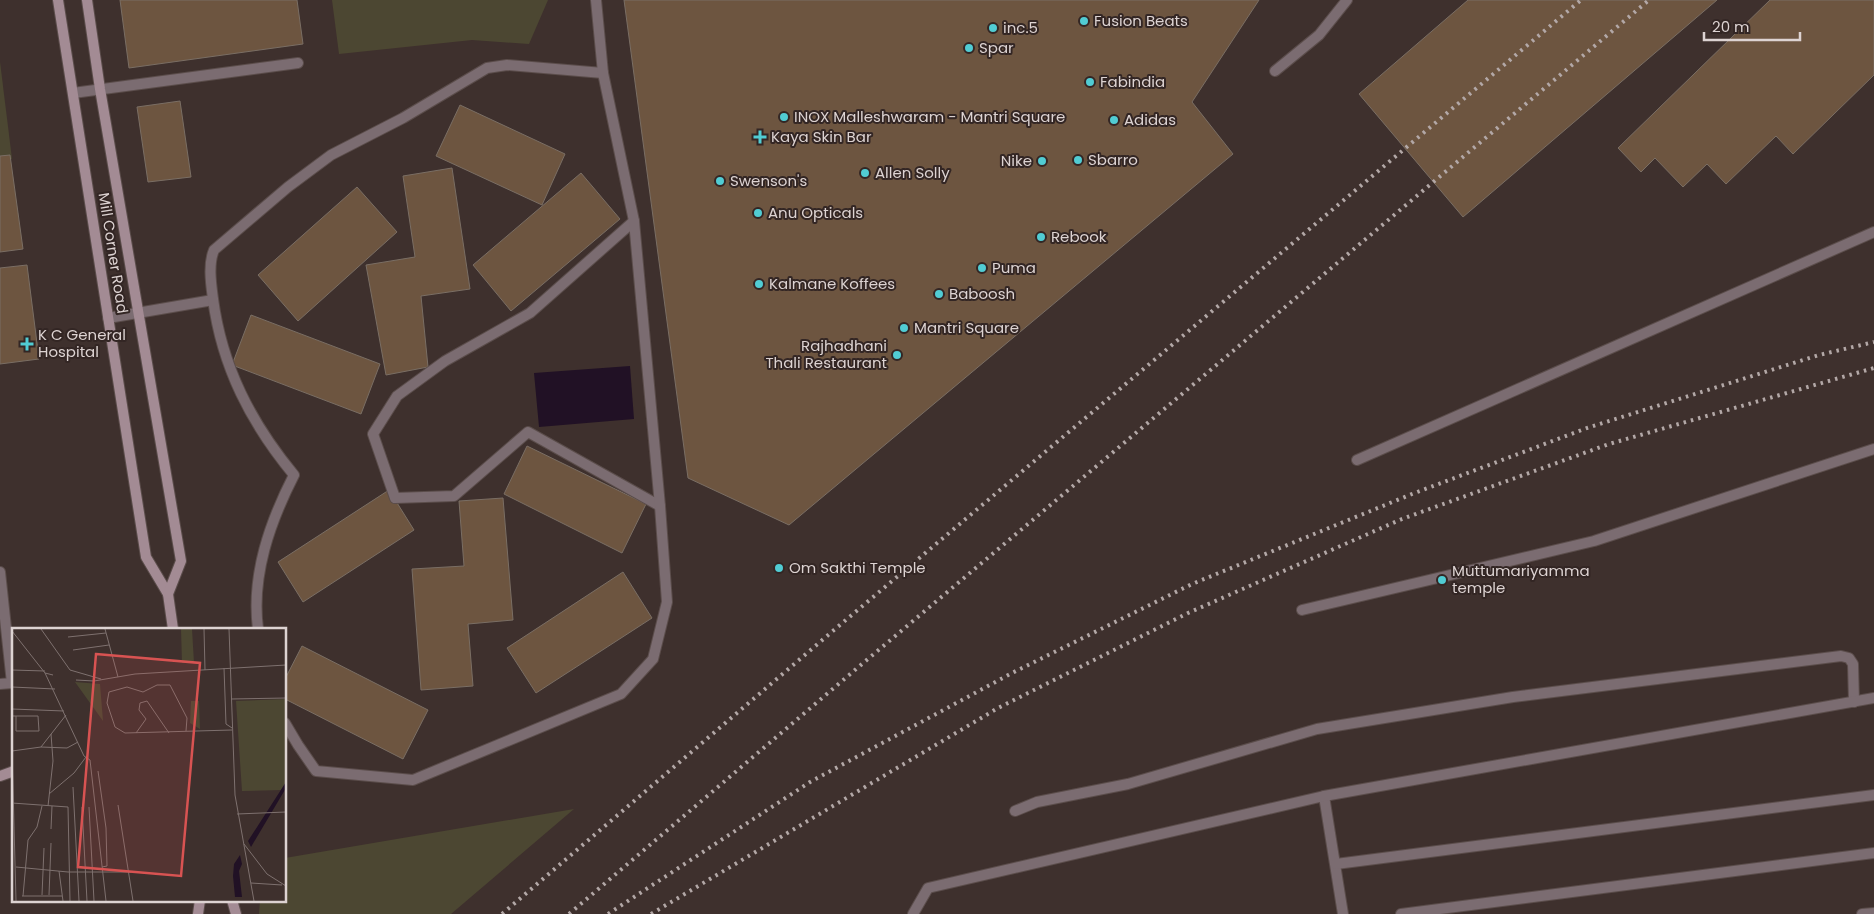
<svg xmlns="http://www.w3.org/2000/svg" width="1874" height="914" font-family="Poppins,sans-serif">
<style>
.green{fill:#4c4732}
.water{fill:#211125}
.building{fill:#6d5540;stroke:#7a6e64}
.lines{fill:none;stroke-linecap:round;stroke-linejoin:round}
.lane-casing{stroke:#5b4d4b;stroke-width:12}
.street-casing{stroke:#5b4d4b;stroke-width:12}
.secondary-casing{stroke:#5b4d4b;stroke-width:12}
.lane{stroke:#7b6c71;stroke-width:10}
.street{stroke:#7b6c71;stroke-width:10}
.secondary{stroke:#a38b94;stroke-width:10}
.rail{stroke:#b3a8a7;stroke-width:4;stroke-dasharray:2.5 5;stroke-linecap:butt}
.poi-dot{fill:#51ccd3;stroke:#332624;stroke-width:2}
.labels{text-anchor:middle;stroke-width:4;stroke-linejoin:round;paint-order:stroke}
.poi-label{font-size:15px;fill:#ddd3d2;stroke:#332624;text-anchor:start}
.street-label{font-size:15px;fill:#ddd3d2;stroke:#332624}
.inset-road{fill:none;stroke:#7e716f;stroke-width:1}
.view{fill:#d85352;fill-opacity:0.15;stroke:#d85352;stroke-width:2.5}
.inset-edge{fill:none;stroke:#ddd3d2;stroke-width:2.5}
</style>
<rect width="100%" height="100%" fill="#3e302d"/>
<g class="green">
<polygon points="332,0 548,0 529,44 472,40 339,54"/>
<polygon points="0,62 12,159 0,161"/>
<polygon points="574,809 451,914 259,914 260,900 285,900 285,858"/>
</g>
<polygon class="water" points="630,366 634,419 539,427 534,373"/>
<g class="building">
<polygon points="120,0 297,0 303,44 129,68"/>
<polygon points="624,0 1259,0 1192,102 1233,154 789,525 688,478"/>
<polygon points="1468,0 1717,0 1463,217 1359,94"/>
<polygon points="1770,0 1874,0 1874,75 1793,154 1776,136 1726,184 1707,164 1683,187 1655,158 1641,172 1618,148"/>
<polygon points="180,101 191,177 148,182 137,107"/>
<polygon points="460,105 565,154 542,205 436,156"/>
<polygon points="10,155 23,249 0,252 0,156"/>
<polygon points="452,168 470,289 421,296 428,367 386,375 366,265 415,257 403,176"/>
<polygon points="581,173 620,219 511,311 473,265"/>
<polygon points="357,187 397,232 298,321 258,275"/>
<polygon points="27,265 39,359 0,364 0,268"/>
<polygon points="251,315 380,364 361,414 232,365"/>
<polygon points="527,446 646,504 622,553 504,494"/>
<polygon points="389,490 414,530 303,602 278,562"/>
<polygon points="503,498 513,620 468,624 473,686 421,690 412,569 464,566 459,501"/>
<polygon points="623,572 652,618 536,693 507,648"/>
<polygon points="302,646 428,710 403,759 285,699 285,679"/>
</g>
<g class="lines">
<defs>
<g id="lane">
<polyline points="1275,71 1319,35 1347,0"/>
<polyline points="73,93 298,63"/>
<polyline points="1357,460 1874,232"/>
<polyline points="0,572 12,683 0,684"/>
</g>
<g id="street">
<polyline points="634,221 530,313 445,361 397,396 373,434 395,498 454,496 528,432 660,506"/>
<polyline points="108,318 213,300"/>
<polyline points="1302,610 1594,541 1874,449"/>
<path d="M258,629C251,575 270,522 294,475C251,423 222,367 213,299C211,284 208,264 214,250L288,187L331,155L403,118L487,68L507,65L603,73"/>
<polyline points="285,723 298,745 316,771 413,780 621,694 653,659 667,602 660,506 634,221 603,73 596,0"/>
<polyline points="1324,796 1343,914"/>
<polyline points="1015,811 1037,802 1128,784 1317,729 1513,697 1841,656 1849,658 1853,664 1854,702"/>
<polyline points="1336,864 1874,795"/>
<polyline points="913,914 928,888 1324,796 1874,698"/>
<polyline points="1401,914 1874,853"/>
<polyline points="1862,914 1874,913"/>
</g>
<g id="secondary">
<polyline points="58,0 146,557 168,594 173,629"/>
<polyline points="87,0 100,89 181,561 168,594"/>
<polyline points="0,776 14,771"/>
<polyline points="232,900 236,914"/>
<polyline points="198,914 200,900"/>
</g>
</defs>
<use href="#lane" class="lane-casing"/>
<use href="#street" class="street-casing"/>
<use href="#secondary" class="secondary-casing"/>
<use href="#lane" class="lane"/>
<use href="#street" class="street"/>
<use href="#secondary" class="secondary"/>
<g class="rail">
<polyline points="502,914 834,630 1581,0"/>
<polyline points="569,914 862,664 1649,0"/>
<polyline points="608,914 810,782 1012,673 1192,584 1412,494 1587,428 1819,355 1874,342"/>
<polyline points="651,914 998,708 1188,613 1402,519 1609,444 1874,368"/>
</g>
</g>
<g class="poi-dot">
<circle cx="1084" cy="21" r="5"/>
<circle cx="993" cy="28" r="5"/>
<circle cx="969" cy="48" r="5"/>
<circle cx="1090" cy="82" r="5"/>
<circle cx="784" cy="117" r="5"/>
<circle cx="1114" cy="120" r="5"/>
<path d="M757.5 129.5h5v5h5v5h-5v5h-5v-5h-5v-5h5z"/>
<circle cx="1078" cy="160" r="5"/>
<circle cx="1042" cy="161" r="5"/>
<circle cx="865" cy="173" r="5"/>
<circle cx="720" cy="181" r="5"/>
<circle cx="758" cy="213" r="5"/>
<circle cx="1041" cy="237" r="5"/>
<circle cx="982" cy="268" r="5"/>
<circle cx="759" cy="284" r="5"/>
<circle cx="939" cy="294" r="5"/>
<circle cx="904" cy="328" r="5"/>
<path d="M24.5 336.5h5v5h5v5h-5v5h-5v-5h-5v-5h5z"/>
<circle cx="897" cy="355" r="5"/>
<circle cx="779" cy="568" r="5"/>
<circle cx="1442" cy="580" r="5"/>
</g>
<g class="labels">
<g class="poi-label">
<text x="1094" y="26">Fusion Beats</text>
<text x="1003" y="33">inc.5</text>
<text x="979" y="53">Spar</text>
<text x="1100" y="87">Fabindia</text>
<text x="794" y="122">INOX Malleshwaram - Mantri Square</text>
<text x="1124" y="125">Adidas</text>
<text x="771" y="142">Kaya Skin Bar</text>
<text x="1088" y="165">Sbarro</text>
<text x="1032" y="166" text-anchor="end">Nike</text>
<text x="875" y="178">Allen Solly</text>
<text x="730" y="186">Swenson's</text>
<text x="768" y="218">Anu Opticals</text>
<text x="1051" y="242">Rebook</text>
<text x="992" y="273">Puma</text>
<text x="769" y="289">Kalmane Koffees</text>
<text x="949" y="299">Baboosh</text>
<text x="914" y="333">Mantri Square</text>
<text x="38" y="340">K C General<tspan x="38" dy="17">Hospital</tspan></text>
<text x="887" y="351" text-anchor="end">Rajhadhani<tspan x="887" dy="17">Thali Restaurant</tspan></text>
<text x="789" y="573">Om Sakthi Temple</text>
<text x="1452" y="576">Muttumariyamma<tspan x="1452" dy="17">temple</tspan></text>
</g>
<g class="street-label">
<text transform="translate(113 253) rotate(81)" y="5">Mill Corner Road</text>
</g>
</g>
<g transform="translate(12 628)">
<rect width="274" height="274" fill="#3e302d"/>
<path d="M169,1H180L182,35H170ZM63,54L88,56L91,93ZM274,71V154L269,162L230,163L224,73ZM179,73H187L188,101L178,95Z" fill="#4c4732"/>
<path d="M274,154V160L239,219L236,213ZM228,227L230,236L227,243L230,269H223L221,248L222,236Z" fill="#211125"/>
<path class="inset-road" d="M29,1L58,42L89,51M93,1L106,49M192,1L193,42M217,1L223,167L242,273M0,3L33,45L41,47M56,9L94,5M61,22L97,17M212,40L214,96L220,100M0,42L33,43M33,45L72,128L78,132L94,273M64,52L82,53L123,46L274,37M0,59L43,61M219,71L274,70M0,81L52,83M0,88H26L27,103H4V88M174,103L175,90L158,57H145L131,64L115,59L97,64L95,75L103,99L113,105L220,102M124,105L134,91L127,82L128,75L135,73L157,105M29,119L55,120L66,114M0,121L4,273M0,123L29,119L54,87M86,143L94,200L95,238L90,239M61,159L67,273M37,166L62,145L74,129M0,175L56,179L58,273M106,177L121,273M36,178L41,133L39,106M70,179L75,273M77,179L82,273M225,186L274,184M39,201L40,178M232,216L255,246L274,258M4,239L56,244H119M47,243L51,273M239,255L270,257M30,267L32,220M37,267L39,215M10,268H50M11,268L16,212L25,199L30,178"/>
<path class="view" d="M84,26L188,35L169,248L66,239Z"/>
<rect width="274" height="274" class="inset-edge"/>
</g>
<path d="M1704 32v8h96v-8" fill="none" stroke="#ddd3d2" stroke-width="2.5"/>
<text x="1712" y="32" font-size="15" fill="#ddd3d2" stroke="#332624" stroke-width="4" paint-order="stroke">20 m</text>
</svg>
